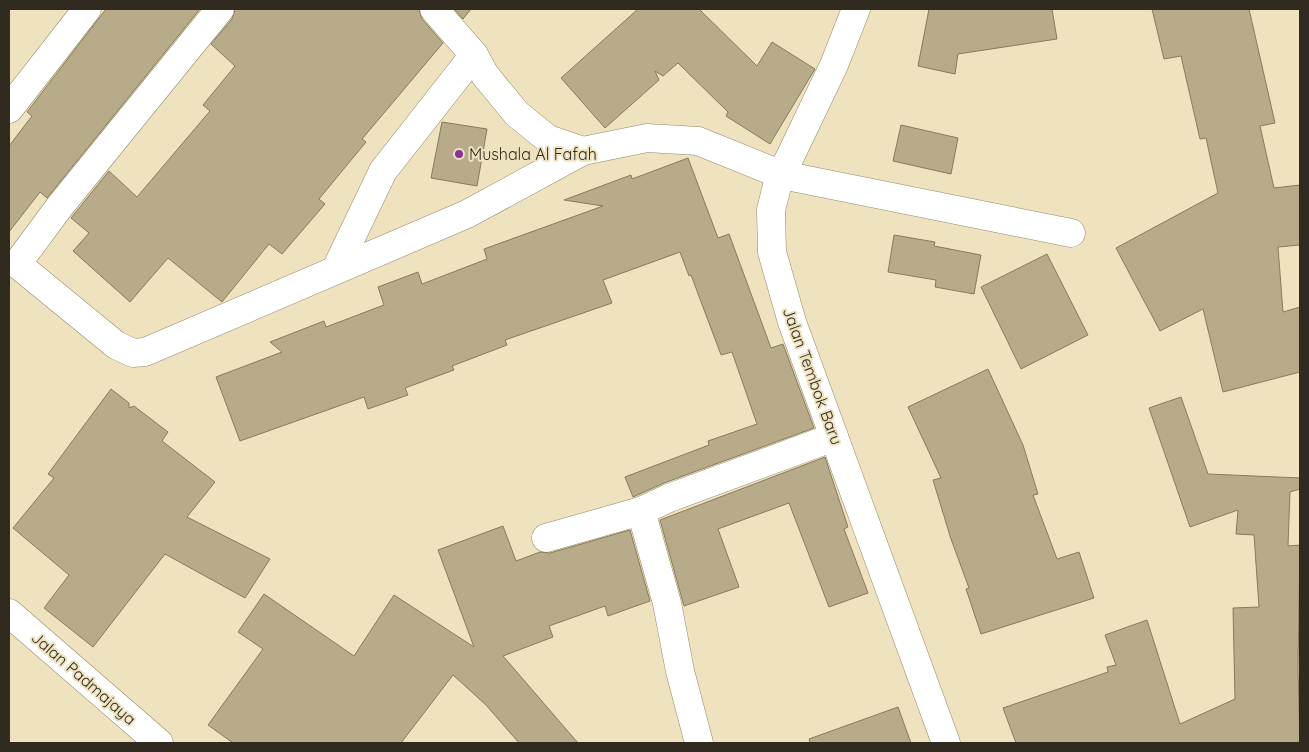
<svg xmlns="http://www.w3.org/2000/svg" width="1309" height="752" font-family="Quicksand,sans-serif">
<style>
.building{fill:#b7ab89;stroke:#877b5b}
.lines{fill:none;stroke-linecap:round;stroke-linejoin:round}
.minor-casing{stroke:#938867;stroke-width:29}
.minor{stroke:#fff;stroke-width:28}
.poi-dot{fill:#89309d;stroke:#efe3bf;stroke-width:2}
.labels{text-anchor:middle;stroke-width:4;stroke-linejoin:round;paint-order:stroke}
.poi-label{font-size:16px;fill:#302b1e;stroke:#efe3bf;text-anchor:start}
.street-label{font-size:16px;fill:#302b1e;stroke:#efe3bf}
</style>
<rect width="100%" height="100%" fill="#efe3bf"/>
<g class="building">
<polygon points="106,9 200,9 47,198 40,192 9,232 9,146 32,116 27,112"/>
<polygon points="235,9 419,9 422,19 443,43 362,139 366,142 319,199 325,204 282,254 269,244 222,302 168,258 130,302 73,251 89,233 71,218 109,171 137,197 210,111 203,105 235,66 211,44 232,19"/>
<polygon points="454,9 471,9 463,19"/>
<polygon points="638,9 699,9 757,66 772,42 815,69 770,144 726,116 728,112 678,63 663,76 655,71 659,80 605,128 561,78"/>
<polygon points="929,9 1052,9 1057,39 958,54 955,74 918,66"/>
<polygon points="1152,9 1249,9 1275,123 1260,126 1274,188 1300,185 1300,245 1278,247 1283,312 1300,307 1300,372 1223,392 1203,309 1160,331 1116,248 1218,193 1206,138 1200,139 1181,56 1164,59"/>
<polygon points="442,122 487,129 477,186 431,178"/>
<polygon points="901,125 958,138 951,174 893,161"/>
<polygon points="688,158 718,238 729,234 771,348 783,344 814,428 664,483 633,497 625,477 709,445 708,441 757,424 732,352 721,355 691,275 689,276 680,252 603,280 612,303 505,340 507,345 452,366 454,370 405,388 408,395 368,409 364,397 240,441 216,377 282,352 270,342 324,321 326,327 384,305 378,287 418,272 422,284 487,259 484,249 603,206 564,200 631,175 632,179"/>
<polygon points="894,235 935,242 934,246 981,255 974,294 935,287 936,280 888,272"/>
<polygon points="1047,254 1088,335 1021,369 981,287"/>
<polygon points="988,369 1023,445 1038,494 1033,495 1057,559 1079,552 1094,598 981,634 966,589 969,588 951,539 933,480 941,478 908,407"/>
<polygon points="111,389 129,403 129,408 134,406 168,432 162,441 215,482 187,517 270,559 245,598 165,554 93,647 44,608 69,575 13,528 54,478 48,474"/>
<polygon points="1181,397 1208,474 1300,478 1300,489 1290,492 1288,546 1300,545 1298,668 1300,743 1016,743 1003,708 1108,672 1107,667 1116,665 1105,635 1147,620 1180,724 1235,699 1233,608 1259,607 1254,535 1236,534 1238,510 1190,527 1149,408"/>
<polygon points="825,457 848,527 844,529 868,593 829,607 789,503 718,529 739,587 684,606 660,520"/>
<polygon points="503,526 516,561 540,552 550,553 630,530 650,601 608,616 605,606 549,626 553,637 503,656 578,743 519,743 486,705 453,675 401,743 233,743 208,725 263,649 238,632 264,594 354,656 394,595 474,647 438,550"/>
<polygon points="898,707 911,743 810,743 809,739"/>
</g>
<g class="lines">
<defs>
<g id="minor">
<polyline points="220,9 60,206 17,264 116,345 133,353 145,352 467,214 583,151"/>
<polyline points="434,9 474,55 485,75 517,114 548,139 583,151 647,138 698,141 782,175 1071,233"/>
<polyline points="856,9 834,65 778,182 771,210 772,252 792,322 946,743"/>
<polyline points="9,109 87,9"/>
<polyline points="336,269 383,171 474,55"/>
<polyline points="546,538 641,511"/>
<polyline points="9,613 159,743"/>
<polyline points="699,743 680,671 667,603 641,511 669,498 834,437"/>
</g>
</defs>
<use href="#minor" class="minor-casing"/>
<use href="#minor" class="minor"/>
</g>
<circle class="poi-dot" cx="459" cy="154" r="5"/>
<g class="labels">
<g class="poi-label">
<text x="469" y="160">Mushala Al Fafah</text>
</g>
<g class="street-label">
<text transform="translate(813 376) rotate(70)" y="6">Jalan Tembok Baru</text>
<text transform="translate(84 678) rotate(41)" y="6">Jalan Padmajaya</text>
</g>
</g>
<rect width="1309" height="752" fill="none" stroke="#302b1e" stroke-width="20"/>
</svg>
